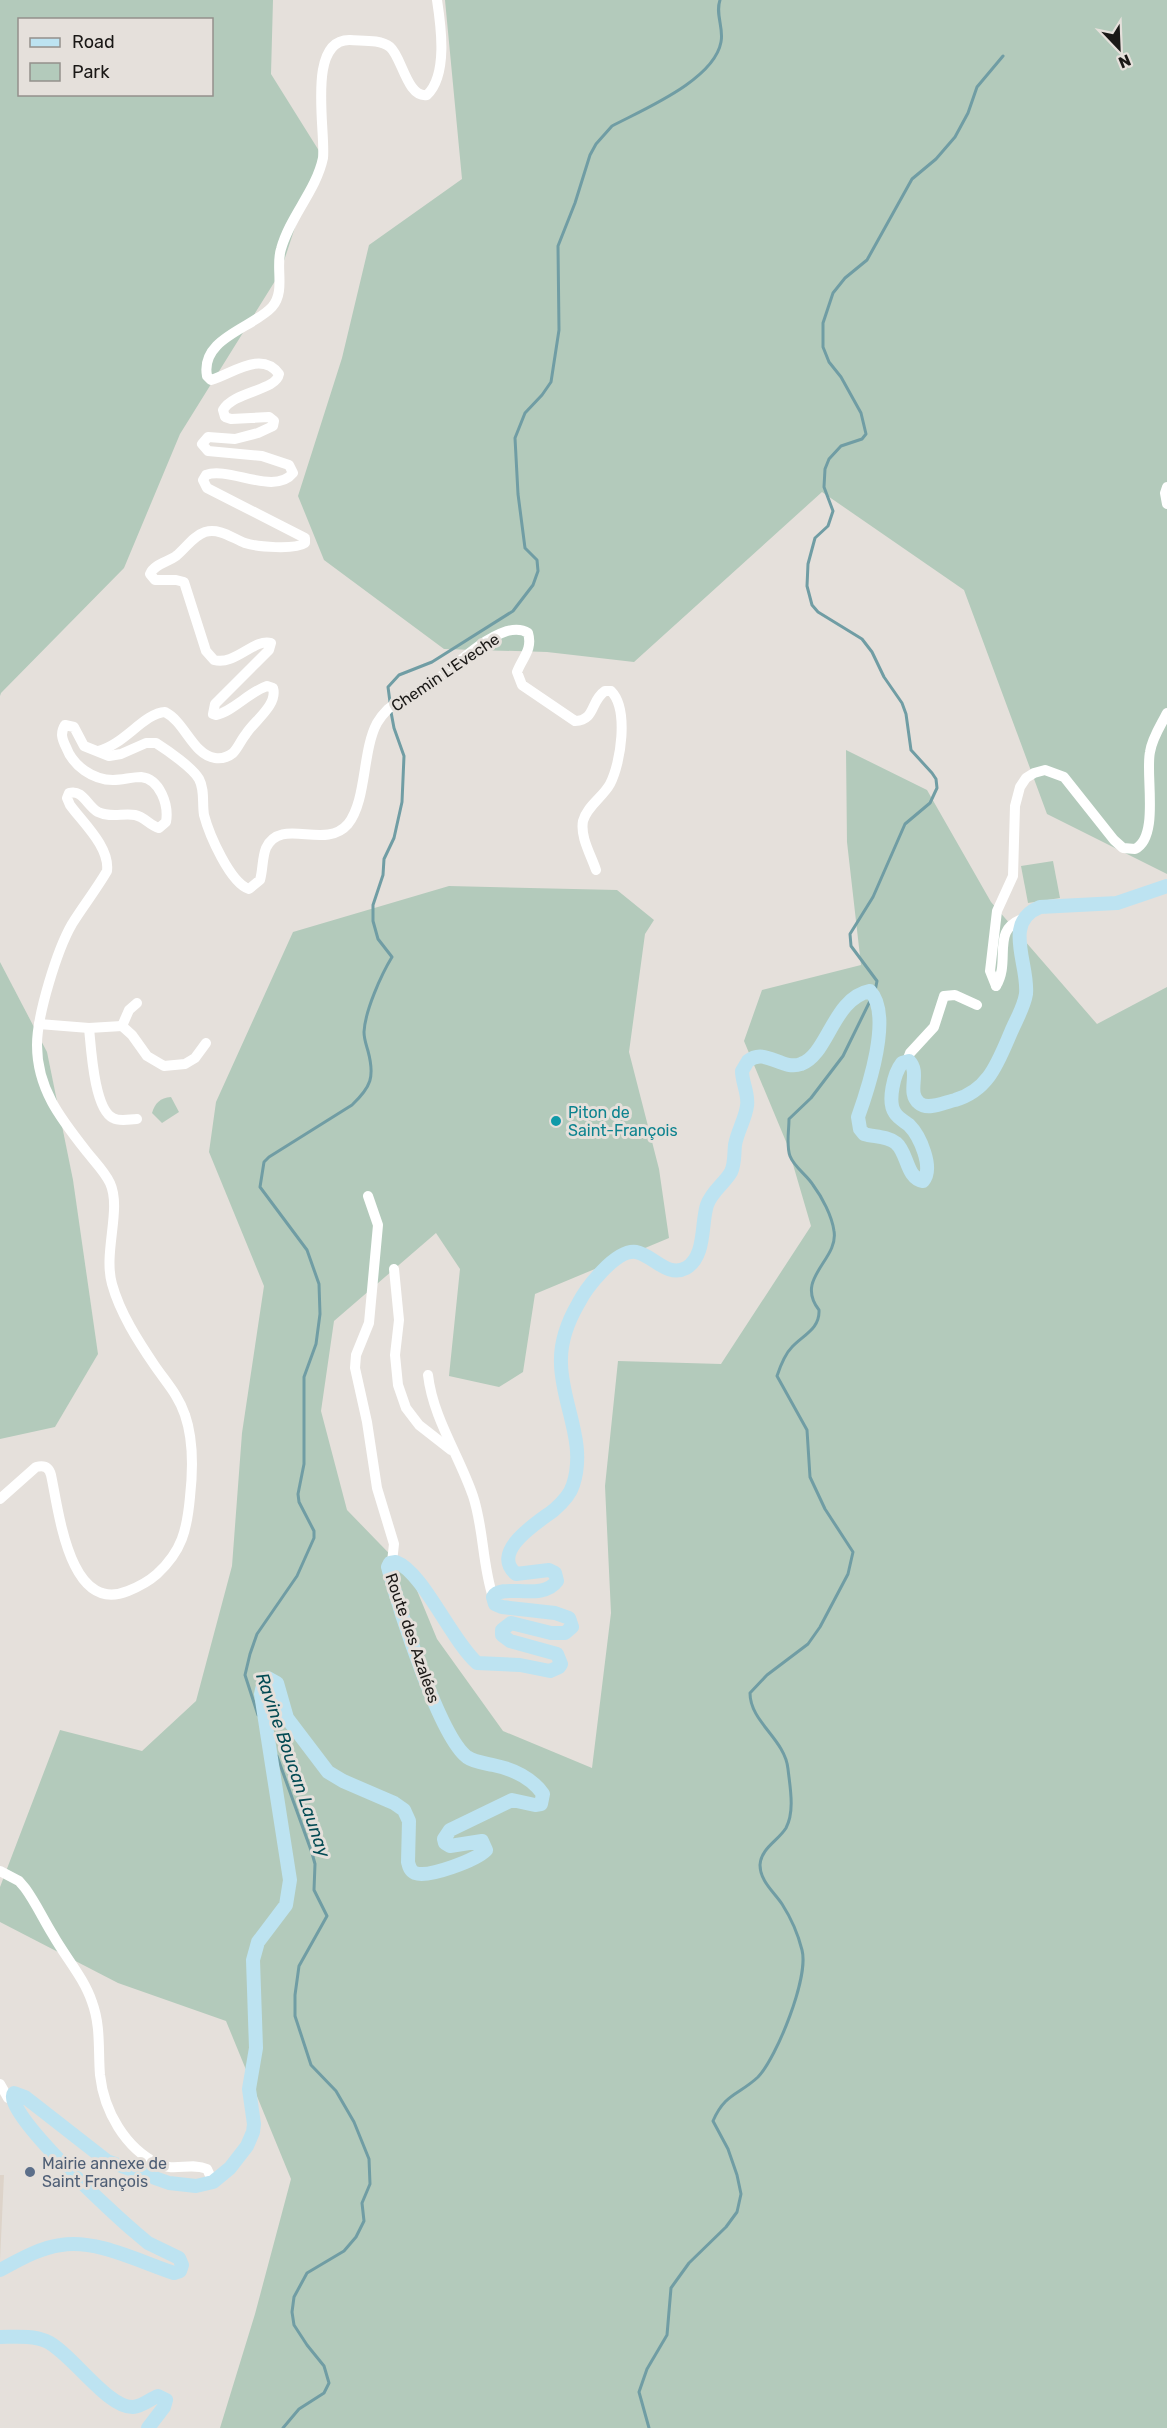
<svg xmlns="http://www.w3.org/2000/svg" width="1167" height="2428" font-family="Rubik,sans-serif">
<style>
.built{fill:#ddd3c9}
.green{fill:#b3cabb;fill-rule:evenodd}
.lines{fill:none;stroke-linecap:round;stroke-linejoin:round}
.stream{stroke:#709da4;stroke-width:3}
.minor{stroke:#fff;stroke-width:10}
.secondary{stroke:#bde3f1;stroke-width:14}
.culture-dot{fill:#0f9aa8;stroke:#e5e0db;stroke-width:2}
.service-dot{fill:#5c6f8a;stroke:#e5e0db;stroke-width:2}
.labels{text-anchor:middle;stroke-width:6;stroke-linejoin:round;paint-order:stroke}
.street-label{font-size:16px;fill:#1a1816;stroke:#e5e0db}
.culture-label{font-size:16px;fill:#0d838f;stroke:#e5e0db;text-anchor:start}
.service-label{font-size:16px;fill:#4e5e75;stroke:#e5e0db;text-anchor:start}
.water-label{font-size:18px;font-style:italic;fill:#044b54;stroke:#e5e0db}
</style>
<rect width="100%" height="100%" fill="#e5e0db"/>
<polygon class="built" points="0,2175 4,2175 0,2261"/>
<g class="green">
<path d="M0,0H273L271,74L326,162L300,212L280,273L180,434L124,568L1,693L0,696ZM20,20H212V94H20Z"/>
<polygon points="445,0 1167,0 1167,874 1047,814 964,590 822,492 634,662 547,652 444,649 324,560 298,496 342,358 369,245 462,179"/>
<polygon points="846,750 927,790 991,902 1097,1024 1167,987 1167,2428 220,2428 255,2314 291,2179 226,2021 118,1983 0,1922 0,1887 60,1730 142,1751 196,1701 232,1566 242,1433 264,1286 209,1152 216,1102 293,932 449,886 617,890 654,920 645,934 629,1052 659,1169 669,1238 535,1294 523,1372 499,1387 449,1376 460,1269 436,1233 334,1321 321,1411 347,1510 411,1576 437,1639 503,1731 592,1768 611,1613 605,1486 618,1361 721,1364 811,1226 787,1144 744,1041 762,990 861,965 847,842"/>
<polygon points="1053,861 1060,898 1028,903 1021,866"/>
<polygon points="0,962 47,1052 73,1180 98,1354 55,1427 0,1439"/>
<path d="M171,1097L179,1112L162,1123L152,1113C155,1103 160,1098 171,1097Z"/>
</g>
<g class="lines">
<g class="stream">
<path d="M390,702L388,687L399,675L432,662L513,611L533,585L538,571L537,560L525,548L518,494L515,438L525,413L542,395L551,382L559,330L558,246L575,203L590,155L596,144L612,126C644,109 714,80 721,42C724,28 715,14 720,0"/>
<polyline points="875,991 877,981 851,946 850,934 873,897 905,824 930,803 937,788 936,779 932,773 911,750 906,714 902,703 884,677 872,652 862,639 818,612 812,605 807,586 808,564 815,538 828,526 833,511 824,487 825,469 829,459 841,446 862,439 866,434 861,413 841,377 829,362 823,347 823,323 833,293 845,278 867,260 912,179 936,159 955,137 968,113 977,87 1003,56"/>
<path d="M258,1715L245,1675L250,1654L257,1634L297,1576L314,1538V1531L299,1502L298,1494L304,1464V1377L316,1344L320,1314L319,1284L307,1250L260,1187L264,1162L269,1157L352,1105C371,1087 375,1077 368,1051C366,1044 364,1039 364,1032C365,1011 381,975 392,957L378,939L373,921V905L383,875L384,859L394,838L402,802L404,756L394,728L391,712"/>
<polyline points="277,1756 312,1853 315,1864 314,1890 327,1916 299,1966 295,1995 295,2016 311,2065 336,2091 354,2122 369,2159 370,2184 362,2203 364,2221 356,2237 344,2251 307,2273 294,2297 292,2312 294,2325 307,2345 324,2366 329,2383 324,2393 299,2409 283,2428"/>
<path d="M649,2428L639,2392L647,2369L667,2335L671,2288L689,2263L726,2227L737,2212L741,2194L737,2175L728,2149L713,2121C725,2093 739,2095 758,2077C777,2057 809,1977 802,1950C798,1934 791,1918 782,1904C774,1892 760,1881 760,1865C761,1848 778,1841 786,1828C795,1811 790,1787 788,1769C785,1739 750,1722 750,1693L767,1675L808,1644L820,1627L848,1574L853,1552L825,1509L810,1477L807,1430L777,1376C780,1367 785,1354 792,1347C803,1335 820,1329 819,1310C794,1278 839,1260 834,1231C832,1216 822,1197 813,1185C807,1175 794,1167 790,1156C786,1145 789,1131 789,1119L811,1098L843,1056L871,999"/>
</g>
<g class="minor">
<polyline points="1167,487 1165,493 1167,504"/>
<path d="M98,751C124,745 144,713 165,712C185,722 193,755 215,758C222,759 228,757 233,753C238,748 241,740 246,734C254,721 278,705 273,688L267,686C249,692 232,712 216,715L213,714L215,704L269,650L271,643C254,638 235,666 214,660L206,651L184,582L176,580H155L150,574C154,564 168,562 176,556C186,548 193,536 205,532C220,528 232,538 245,543C257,547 295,550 305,543V538L207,488L203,480L206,475C228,466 275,496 293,473L289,465L262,456L208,451L202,444L208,437L235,439L258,433L273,426L274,421L269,417L231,419L225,417L223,410C234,391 276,391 279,374C261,350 232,374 211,380L207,376C200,338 253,328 272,307C286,291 275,267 281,249C290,216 316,191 323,158C326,131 306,39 350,40C362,41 380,39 390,47C402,57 407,98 427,95C448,75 441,26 437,0"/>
<path d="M996,986L990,971L997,911L1013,876L1015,806L1020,787L1026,778L1034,773L1045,770L1064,777L1114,840L1123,848L1135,849C1160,837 1145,774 1150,752C1152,738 1161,725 1167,713"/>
<path d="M996,986C1012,960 989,929 1025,918"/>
<polyline points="137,1003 129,1010 122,1026 132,1035 147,1056 164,1066 185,1064 195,1058 206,1043"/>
<polyline points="39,1024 89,1028 122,1026"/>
<path d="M89,1028C91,1047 94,1109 113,1118C120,1122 130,1119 137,1119"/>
<polyline points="907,1061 910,1053 934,1027 944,996 955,995 977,1005"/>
<polyline points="368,1196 378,1225 369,1323 356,1355 355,1368 367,1422 377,1488 394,1544 392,1562"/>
<polyline points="394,1269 399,1320 395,1355 398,1385 406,1408 419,1425 451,1450"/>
<path d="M428,1375C433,1418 459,1455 473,1496C484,1529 482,1564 493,1597"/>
<path d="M0,1499L36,1467C44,1465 49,1467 51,1475C59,1511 69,1615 128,1591C138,1587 148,1582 157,1574C182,1551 187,1530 190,1497C193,1470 194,1441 185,1415C179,1396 166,1382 155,1366C138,1341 120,1313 112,1284C103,1252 122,1209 110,1183C105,1172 95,1162 87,1152C61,1119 37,1089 37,1045C37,1015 57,950 72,924C83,906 96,890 107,871C110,847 83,823 70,805L67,798L69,793C83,789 87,806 98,812C110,818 123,813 135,815C145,817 150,826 159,828L166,822C169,805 160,779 141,777C132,777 122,780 113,780C93,780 73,766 66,747C62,739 60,733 65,725L74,727L84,746L109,756L121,754L146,743H156C167,750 193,768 199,779C205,790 202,803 204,815C209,834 230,883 249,889L260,880C263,870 262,858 266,848C281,816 325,851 348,824C367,800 362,751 377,723C380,718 384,713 388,709C400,699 416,695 428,686C453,669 477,641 507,631C515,629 522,629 528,633C533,650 522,658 517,672L522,685L575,721C596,720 590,701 605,691H611C629,709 621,763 610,784C603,797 587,806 583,821C580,837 591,855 596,870"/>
<path d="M0,1871L19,1881L25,1888C36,1903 43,1919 53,1935C66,1958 84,1978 92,2002C101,2026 98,2050 100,2075C104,2111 125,2148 158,2164C175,2172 191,2162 207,2169L213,2182"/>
<polyline points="0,2084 8,2098"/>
</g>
<g class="secondary">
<path d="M0,2270C19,2260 39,2248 61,2245C97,2239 140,2262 174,2273L180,2271L182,2265L179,2258L148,2243L135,2232C119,2219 0,2110 14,2093L25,2097L107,2161L169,2183L196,2186L213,2182L230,2168L247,2146L253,2132L254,2124L249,2089L256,2048L253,1960L258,1942L286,1905L290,1880L261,1694L264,1681L268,1678L277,1683L287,1718L328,1772L343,1781L394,1803L404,1810L409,1821L408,1862C409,1866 410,1871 415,1873C429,1878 476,1860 486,1850L482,1841L450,1846L445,1843L444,1839L450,1830L512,1800L535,1805L541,1804L543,1794C531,1777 513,1769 493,1765C484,1763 474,1762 467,1757C439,1736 398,1605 388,1567L390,1563L396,1562C423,1572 451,1640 477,1663L520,1665L550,1671L559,1667L561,1664L557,1654L510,1641L502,1635V1630L511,1623L551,1633H565L572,1627L569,1618L555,1613L502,1607L495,1604L493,1597C502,1582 542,1602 557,1581L555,1573L549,1570L516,1574C489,1551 540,1521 554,1510C562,1503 570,1495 573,1485C587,1443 562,1405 561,1364C560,1342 567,1323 578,1304C586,1288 616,1249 636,1252C653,1255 667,1278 686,1268C706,1257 701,1223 707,1205C712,1191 724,1184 731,1172C735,1164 734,1154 735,1145C737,1132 745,1120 747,1106C749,1094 742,1083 742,1071L748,1061C765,1047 782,1071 801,1064C828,1055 833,998 870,991C893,1015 868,1089 858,1117L860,1129L864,1134C874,1137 887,1136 896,1143C908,1153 906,1178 923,1181C934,1168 920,1136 909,1125C904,1121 898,1118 895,1113C887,1102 894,1073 902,1063L909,1061C921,1073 906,1092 919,1103C928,1111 945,1102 955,1100C989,1090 998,1062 1011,1032C1016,1020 1024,1007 1026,994C1029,964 1002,922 1040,907L1117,903L1167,886"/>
<path d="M0,2337C14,2337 32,2335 46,2341C71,2352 107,2408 133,2407C143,2406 150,2399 158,2396L166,2400L164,2407L148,2428"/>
</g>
</g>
<circle class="culture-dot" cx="556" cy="1121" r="6"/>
<circle class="service-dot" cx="30" cy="2172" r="6"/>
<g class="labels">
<g class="street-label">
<text transform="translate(445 672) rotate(-34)" y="6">Chemin L'Eveche</text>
<text transform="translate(413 1638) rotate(71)" y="6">Route des Azalées</text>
</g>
<g class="culture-label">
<text x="568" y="1118">Piton de<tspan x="568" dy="18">Saint-François</tspan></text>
</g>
<g class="service-label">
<text x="42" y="2169">Mairie annexe de<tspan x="42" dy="18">Saint François</tspan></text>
</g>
<g class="water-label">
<text transform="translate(293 1765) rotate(71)" y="6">Ravine Boucan Launay</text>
</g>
</g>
<rect x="18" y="18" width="195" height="78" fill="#e5e0db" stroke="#94908c" stroke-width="1.5"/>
<rect x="30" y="38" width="30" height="9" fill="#bde3f1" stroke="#94908c" stroke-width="1.5"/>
<text x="72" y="48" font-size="18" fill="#1a1816">Road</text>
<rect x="30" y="63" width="30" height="18" fill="#b3cabb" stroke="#94908c" stroke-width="1.5"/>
<text x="72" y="78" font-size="18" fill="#1a1816">Park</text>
<g transform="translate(1119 48) rotate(157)" stroke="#e5e0db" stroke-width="4.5" paint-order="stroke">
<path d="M0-4.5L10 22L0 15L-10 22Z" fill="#1a1816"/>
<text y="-9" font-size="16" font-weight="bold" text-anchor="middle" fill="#1a1816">N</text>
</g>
</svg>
